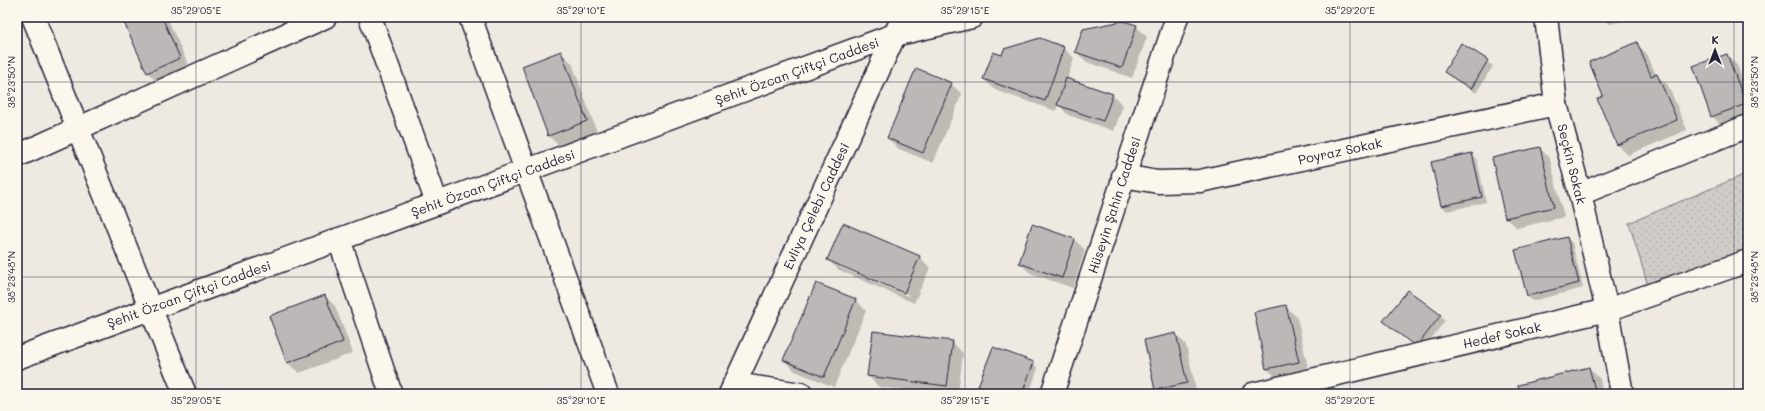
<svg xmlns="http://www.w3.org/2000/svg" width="1765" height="411" font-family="Mali,sans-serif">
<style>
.park{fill:url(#park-dots);stroke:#797882}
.shadow{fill:#0003;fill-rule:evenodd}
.building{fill:#bcb8b8;stroke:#22223b}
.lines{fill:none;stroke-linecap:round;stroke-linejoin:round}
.street-casing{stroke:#22223b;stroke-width:25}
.street{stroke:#fbf7ec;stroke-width:22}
.ticks{fill:none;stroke:#22223b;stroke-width:1;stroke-opacity:0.45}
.labels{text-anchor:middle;stroke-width:3;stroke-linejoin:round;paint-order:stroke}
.street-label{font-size:13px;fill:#22223b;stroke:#fbf7ec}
.neatline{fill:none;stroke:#22223b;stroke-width:1.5}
.ticks-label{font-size:10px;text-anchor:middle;fill:#22223b}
</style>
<defs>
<pattern id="park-dots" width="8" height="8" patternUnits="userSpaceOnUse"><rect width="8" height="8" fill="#d0cdc9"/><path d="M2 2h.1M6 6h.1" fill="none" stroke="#b2b0ae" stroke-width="1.8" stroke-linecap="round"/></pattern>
</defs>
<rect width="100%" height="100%" fill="#eeeae2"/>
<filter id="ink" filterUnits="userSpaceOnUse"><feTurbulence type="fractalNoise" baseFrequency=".025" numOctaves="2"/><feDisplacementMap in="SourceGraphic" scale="8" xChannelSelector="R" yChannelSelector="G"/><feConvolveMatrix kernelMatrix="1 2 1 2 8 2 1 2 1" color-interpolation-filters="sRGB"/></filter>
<g filter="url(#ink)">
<polygon class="park" points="1748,173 1748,271 1653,302 1629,223"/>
<g class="shadow">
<polygon points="126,17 167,17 190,69 158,83 147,72"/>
<polygon points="841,17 856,17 846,21"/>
<polygon points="861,17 872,17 864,20"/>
<polygon points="1481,17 1496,17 1484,20"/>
<polygon points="1602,17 1638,17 1610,24"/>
<polygon points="1136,26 1147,37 1132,78 1087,62 1076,52"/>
<polygon points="1637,44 1647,54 1656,75 1668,85 1687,130 1628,155 1617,144 1605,97"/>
<polygon points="1461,45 1493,66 1476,93 1445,72"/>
<polygon points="1063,48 1074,58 1067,79 1112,95 1123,105 1114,131 1068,115 1058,104 1056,111 995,90 984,79 1002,56"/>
<polygon points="561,53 572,63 597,132 559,146 548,135"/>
<polygon points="1727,55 1737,65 1748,94 1748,117 1723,127 1712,116"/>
<polygon points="951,84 962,94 933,163 899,149 888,138"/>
<polygon points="1540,148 1550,159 1564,217 1517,228 1506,217"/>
<polygon points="1471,154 1477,159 1486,202 1447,211 1442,206"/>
<path d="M844,224L920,257L930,268L914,303L839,270L828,260ZM840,264L909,295L908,296L840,267Z"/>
<polygon points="1033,225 1075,240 1085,250 1073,288 1030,273 1020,263"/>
<polygon points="1567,238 1572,243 1583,288 1533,301 1527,296"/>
<polygon points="816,284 856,300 866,311 834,387 795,371 784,360"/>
<polygon points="325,296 335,306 353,353 299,373 288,363 270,316"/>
<polygon points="1286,307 1297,317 1309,373 1278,379 1267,369"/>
<polygon points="1440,316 1445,321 1422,351 1384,321"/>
<polygon points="1176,334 1186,345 1197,394 1160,394 1156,389"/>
<polygon points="952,342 963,353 958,394 938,394 879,387 868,376"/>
<polygon points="1033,363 1038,368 1029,394 992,394 985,391 979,386"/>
<polygon points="1589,368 1600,379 1603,394 1521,394"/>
</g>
<g class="building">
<polygon points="124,17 162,17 180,58 147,73 122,18"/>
<polygon points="1123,21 1137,25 1122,68 1075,52 1083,29"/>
<polygon points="1040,38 1064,47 1045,101 983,79 993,52 1002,55 1004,49"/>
<polygon points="1637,42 1651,76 1657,74 1677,120 1617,145 1597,99 1603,96 1589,62"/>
<polygon points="1461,43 1488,60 1471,89 1444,72"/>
<polygon points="561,51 587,121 548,136 522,66"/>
<polygon points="1727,54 1746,104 1711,117 1693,66"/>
<polygon points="916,68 952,83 923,153 887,138"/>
<polygon points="1066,78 1113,94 1103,121 1057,105"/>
<polygon points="1540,147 1554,207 1505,218 1492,158"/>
<polygon points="1472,153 1482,197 1441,206 1431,162"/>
<polygon points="843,223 920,256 904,293 827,260"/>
<polygon points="1032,224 1075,239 1062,278 1019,263"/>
<polygon points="1567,237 1579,283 1527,296 1515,250"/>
<polygon points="816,283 856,299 824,377 783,360"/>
<polygon points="1408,290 1441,315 1416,347 1383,321"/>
<polygon points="325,295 343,342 287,363 269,316"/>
<polygon points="1286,305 1299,362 1266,369 1254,312"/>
<polygon points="873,331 953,341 947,386 867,376"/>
<polygon points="1176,333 1187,383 1155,390 1144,340"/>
<polygon points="993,347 1034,362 1022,394 1000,394 978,386"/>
<polygon points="1589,367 1596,394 1520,394 1518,385"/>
</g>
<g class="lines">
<defs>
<g id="street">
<polyline points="33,17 185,394"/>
<polyline points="370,17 437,203"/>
<polyline points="470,17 608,394"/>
<polyline points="1546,17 1556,104 1580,194 1607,310 1622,394"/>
<polyline points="17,156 325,17"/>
<polyline points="1123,176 1158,182 1200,181 1556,104"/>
<polyline points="1580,194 1748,126"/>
<polyline points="339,239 391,394"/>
<polyline points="17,358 894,35 972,17"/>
<polyline points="734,384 801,394"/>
<polyline points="730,394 903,17"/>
<polyline points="1052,394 1177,17"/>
<polyline points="1253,394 1607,310 1748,261"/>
</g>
</defs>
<use href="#street" class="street-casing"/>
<use href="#street" class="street"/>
</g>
</g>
<path class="ticks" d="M196,17V394M581,17V394M965,17V394M1350,17V394M1734,17V394M17,82H1748M17,277H1748"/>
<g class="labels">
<g class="street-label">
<text transform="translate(797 71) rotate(-20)" y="5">Şehit Özcan Çiftçi Caddesi</text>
<text transform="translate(1340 151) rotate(-12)" y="5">Poyraz Sokak</text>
<text transform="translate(1572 164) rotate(76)" y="5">Seçkin Sokak</text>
<text transform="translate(493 183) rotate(-20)" y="5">Şehit Özcan Çiftçi Caddesi</text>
<text transform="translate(1114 205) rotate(-72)" y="5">Hüseyin Şahin Caddesi</text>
<text transform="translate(816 206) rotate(-65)" y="5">Evliya Çelebi Caddesi</text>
<text transform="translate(189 294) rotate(-20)" y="5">Şehit Özcan Çiftçi Caddesi</text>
<text transform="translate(1502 335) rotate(-13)" y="5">Hedef Sokak</text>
</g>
</g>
<rect width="1765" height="411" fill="none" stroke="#fbf7ec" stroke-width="44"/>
<g transform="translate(1715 50)" stroke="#fbf7ec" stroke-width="3" paint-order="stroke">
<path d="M0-3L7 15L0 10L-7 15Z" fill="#22223b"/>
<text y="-6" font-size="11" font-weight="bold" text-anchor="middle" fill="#22223b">K</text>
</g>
<rect x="22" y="22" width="1721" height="367" class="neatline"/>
<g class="ticks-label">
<text x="196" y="14">35°29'05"E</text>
<text x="581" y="14">35°29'10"E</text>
<text x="965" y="14">35°29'15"E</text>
<text x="1350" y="14">35°29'20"E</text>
<text transform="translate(11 82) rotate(-90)" y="4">38°23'50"N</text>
<text transform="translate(1754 82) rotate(-90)" y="4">38°23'50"N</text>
<text transform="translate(11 277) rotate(-90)" y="4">38°23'48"N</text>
<text transform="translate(1754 277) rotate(-90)" y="4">38°23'48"N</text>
<text x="196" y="404">35°29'05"E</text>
<text x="581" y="404">35°29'10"E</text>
<text x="965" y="404">35°29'15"E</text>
<text x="1350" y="404">35°29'20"E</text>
</g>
</svg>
